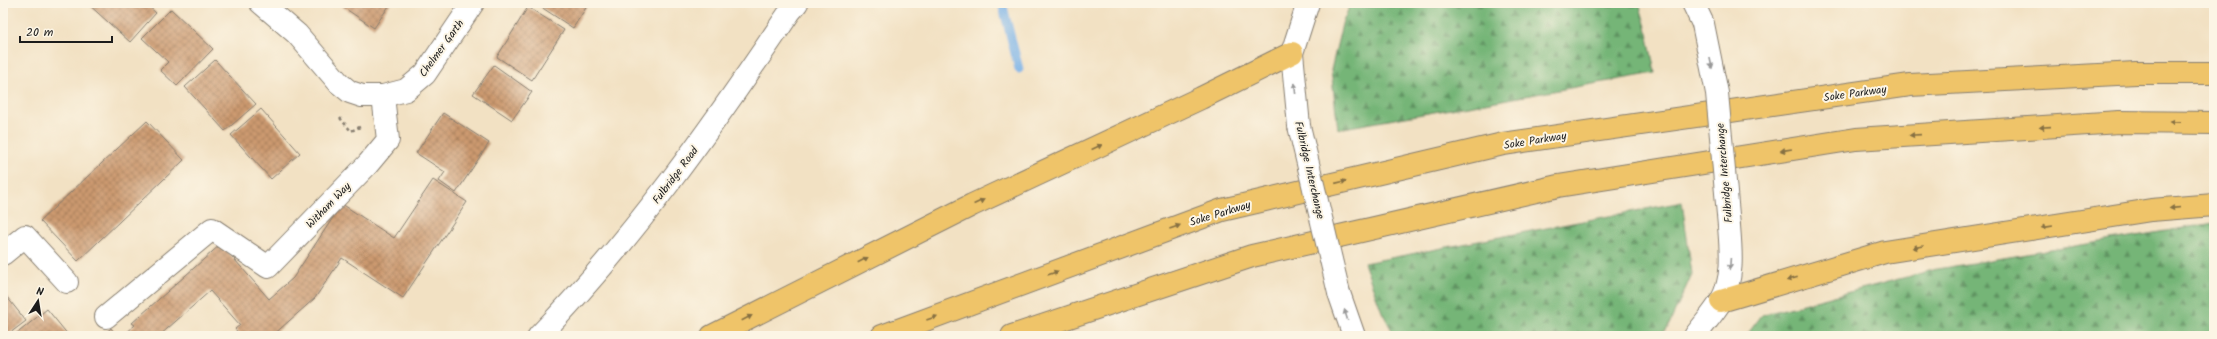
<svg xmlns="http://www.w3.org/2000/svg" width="2217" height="339" font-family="Kalam,sans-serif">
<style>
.forest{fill:url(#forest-firs);stroke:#48684a}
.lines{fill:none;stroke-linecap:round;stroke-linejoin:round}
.stream{stroke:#77b0e7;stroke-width:9}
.building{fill:url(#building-cross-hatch)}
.minor-casing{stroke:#877e70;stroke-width:24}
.highway-casing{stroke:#877e70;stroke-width:24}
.path{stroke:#877e70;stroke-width:2.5;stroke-dasharray:3 3;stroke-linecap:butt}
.minor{stroke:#fff;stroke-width:22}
.highway{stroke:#efc469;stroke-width:22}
.minor-bridge-casing{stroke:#877e70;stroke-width:24;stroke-linecap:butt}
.minor-bridge{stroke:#fff;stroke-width:22}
.oneway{fill:#999}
.oneway2{fill:#867042}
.labels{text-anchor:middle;stroke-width:4;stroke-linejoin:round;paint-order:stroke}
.street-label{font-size:11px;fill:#1c1c1c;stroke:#fcf5e5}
</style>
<defs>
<pattern id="forest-firs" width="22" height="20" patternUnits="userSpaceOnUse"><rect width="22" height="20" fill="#74b577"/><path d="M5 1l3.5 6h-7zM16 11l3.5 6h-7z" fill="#5e9261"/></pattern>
<pattern id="building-cross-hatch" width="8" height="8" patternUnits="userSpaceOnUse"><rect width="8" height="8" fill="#cc9a6f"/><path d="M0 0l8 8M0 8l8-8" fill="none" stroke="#a57d5a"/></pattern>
</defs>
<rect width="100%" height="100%" fill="#fcf5e5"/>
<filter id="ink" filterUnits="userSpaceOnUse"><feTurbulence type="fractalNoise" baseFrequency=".025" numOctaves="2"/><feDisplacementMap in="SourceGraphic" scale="8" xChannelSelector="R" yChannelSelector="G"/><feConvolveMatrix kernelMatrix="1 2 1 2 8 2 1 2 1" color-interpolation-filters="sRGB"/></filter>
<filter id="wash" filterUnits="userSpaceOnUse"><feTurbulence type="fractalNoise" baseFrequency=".012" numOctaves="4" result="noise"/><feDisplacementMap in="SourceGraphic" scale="16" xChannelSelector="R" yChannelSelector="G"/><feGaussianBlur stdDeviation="0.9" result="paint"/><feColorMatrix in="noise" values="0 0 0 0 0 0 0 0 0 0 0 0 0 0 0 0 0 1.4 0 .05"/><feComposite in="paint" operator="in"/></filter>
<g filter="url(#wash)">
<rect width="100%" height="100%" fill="#f2e1c3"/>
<g class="forest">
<polygon points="1351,3 1639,3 1646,27 1655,73 1338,129 1331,70 1342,24"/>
<polygon points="1682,202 1692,274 1667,329 1660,336 1395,336 1382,312 1364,263"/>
<polygon points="2214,223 2214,336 1746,336 1762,315 1937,269"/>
</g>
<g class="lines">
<polyline class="stream" points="1002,3 1019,69"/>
</g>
<g id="blocks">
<g class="building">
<polygon points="87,3 145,3 156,13 130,42"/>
<polygon points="342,3 391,3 374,28 340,5"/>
<polygon points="539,3 589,3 573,28 538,5"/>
<polygon points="528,7 564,30 532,80 497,57"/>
<polygon points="171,9 213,49 177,86 160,70 168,62 142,38"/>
<polygon points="215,60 256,104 225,131 185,87"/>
<polygon points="494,65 532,92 512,120 473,94"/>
<polygon points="261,109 300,153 271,179 231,135"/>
<polygon points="443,113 489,143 456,193 439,181 445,172 416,153"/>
<polygon points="147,121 184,160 78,261 40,221"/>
<polygon points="433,180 467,202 403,298 342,258 315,298 272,336 241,336 235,329 240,325 210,291 159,336 123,336 135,325 132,323 221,244 269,299 293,278 342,204 394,238"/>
<polygon points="3,292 26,321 6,336 3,336"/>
<polygon points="47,309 69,336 14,336"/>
<polygon points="111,328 117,336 102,336"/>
</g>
</g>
</g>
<g filter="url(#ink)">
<use href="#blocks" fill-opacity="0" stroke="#877e70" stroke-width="1"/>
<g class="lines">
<defs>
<g id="minor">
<polyline points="1693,3 1703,24"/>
<polyline points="383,96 406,90 425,74 473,3"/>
<polyline points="1299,126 1292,53 1308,3"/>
<polyline points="3,254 25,236 67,282"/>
<polyline points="1339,293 1354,336"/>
<polyline points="106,317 212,229 268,267 368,164 388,140 383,96 362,96 350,92 339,83 297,34 261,3"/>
<path d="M539,336C634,238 713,126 789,13L797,3"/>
<path d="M1695,336C1703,325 1714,313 1721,301C1734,278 1731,251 1729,226"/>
</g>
<g id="highway">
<polyline points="1721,301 1885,252 2151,210 2214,205"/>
<polyline points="712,336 972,205 1201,98 1292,53"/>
<polyline points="882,336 1222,210 1503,144 1910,85 2136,73 2214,73"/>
<polyline points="1012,336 1252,256 1558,186 1856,139 2119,122 2214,123"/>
</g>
</defs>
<use href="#minor" class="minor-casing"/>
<use href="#highway" class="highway-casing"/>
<polyline class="path" points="340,118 351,131 360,127"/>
<use href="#minor" class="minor"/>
<use href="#highway" class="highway"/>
<defs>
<g id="minor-bridge">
<polyline points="1703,24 1717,93 1729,226"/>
<polyline points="1299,126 1339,293"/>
</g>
</defs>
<use href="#minor-bridge" class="minor-bridge-casing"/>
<use href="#minor-bridge" class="minor-bridge"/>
</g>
<defs><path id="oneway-solid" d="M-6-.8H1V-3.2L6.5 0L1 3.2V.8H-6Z"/></defs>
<g class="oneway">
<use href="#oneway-solid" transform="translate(1711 63) rotate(78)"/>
<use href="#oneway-solid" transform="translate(1295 88) rotate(-96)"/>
<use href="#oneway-solid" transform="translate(1730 264) rotate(94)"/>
<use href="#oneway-solid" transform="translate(1346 315) rotate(-107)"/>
</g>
<g class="oneway2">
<use href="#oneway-solid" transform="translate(2175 122) rotate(-179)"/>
<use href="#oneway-solid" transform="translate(2045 127) rotate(176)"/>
<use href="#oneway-solid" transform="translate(1915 135) rotate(176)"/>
<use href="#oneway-solid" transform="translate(1097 147) rotate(-25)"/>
<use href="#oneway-solid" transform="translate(1786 150) rotate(171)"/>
<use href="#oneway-solid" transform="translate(1341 182) rotate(-13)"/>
<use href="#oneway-solid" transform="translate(979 202) rotate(-25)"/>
<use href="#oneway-solid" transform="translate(2175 208) rotate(175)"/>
<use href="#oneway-solid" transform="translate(1175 227) rotate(-20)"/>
<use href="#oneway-solid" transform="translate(2047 227) rotate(171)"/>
<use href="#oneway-solid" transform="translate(1918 247) rotate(171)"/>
<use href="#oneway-solid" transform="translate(863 260) rotate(-27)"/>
<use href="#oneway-solid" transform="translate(1053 273) rotate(-20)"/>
<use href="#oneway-solid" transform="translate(1792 279) rotate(163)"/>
<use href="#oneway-solid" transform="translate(747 318) rotate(-27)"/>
<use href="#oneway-solid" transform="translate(932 318) rotate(-20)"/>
</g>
</g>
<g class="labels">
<g class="street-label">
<text transform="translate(441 48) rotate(-54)" y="4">Chelmer Garth</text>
<text transform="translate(1855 93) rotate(-8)" y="4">Soke Parkway</text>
<text transform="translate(1535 140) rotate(-9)" y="4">Soke Parkway</text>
<text transform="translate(1310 170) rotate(77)" y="4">Fulbridge Interchange</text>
<text transform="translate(1724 173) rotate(-95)" y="4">Fulbridge Interchange</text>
<text transform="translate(675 175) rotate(-53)" y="4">Fulbridge Road</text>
<text transform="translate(328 205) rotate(-46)" y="4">Witham Way</text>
<text transform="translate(1220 213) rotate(-17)" y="4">Soke Parkway</text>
</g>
</g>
<rect width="2217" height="339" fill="none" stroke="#fcf5e5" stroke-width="16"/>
<g transform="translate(38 301) rotate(12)" stroke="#fcf5e5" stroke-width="3" paint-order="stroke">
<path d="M0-3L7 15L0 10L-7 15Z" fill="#1c1c1c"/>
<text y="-6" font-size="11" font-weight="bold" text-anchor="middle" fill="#1c1c1c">N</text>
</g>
<path d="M20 36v6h92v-6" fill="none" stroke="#1c1c1c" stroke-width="2"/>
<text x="26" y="36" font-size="12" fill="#1c1c1c" stroke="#fcf5e5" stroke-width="3" paint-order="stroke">20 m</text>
</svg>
